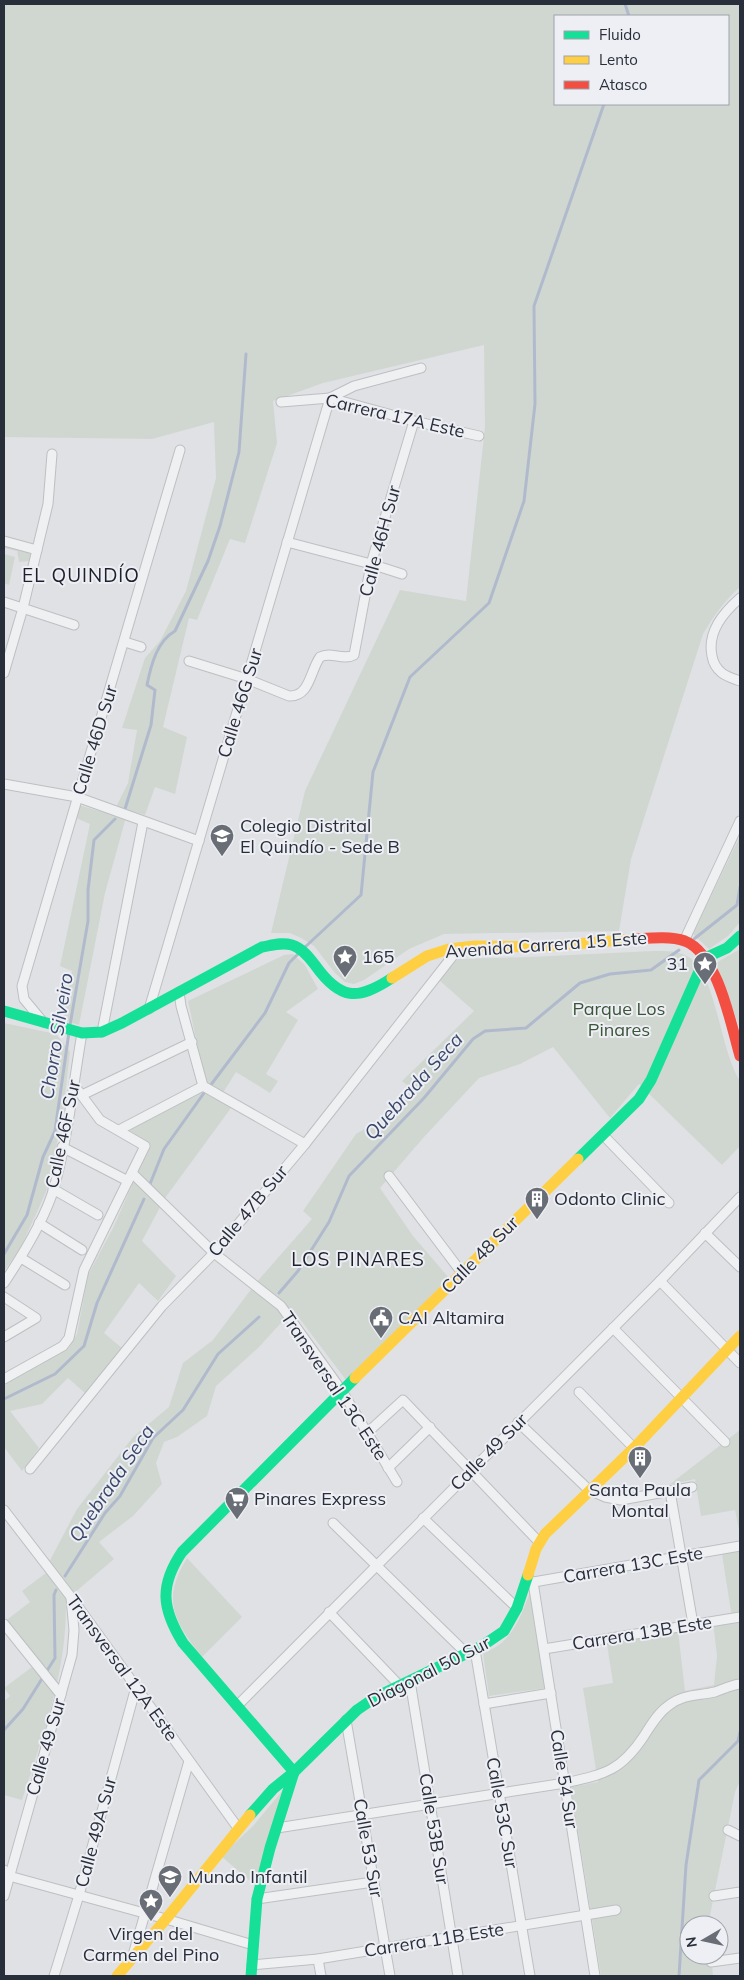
<svg xmlns="http://www.w3.org/2000/svg" width="744" height="1980" font-family="Mulish,sans-serif">
<style>
.green{fill:#d0d7d1;fill-rule:evenodd}
.lines{fill:none;stroke-linecap:round;stroke-linejoin:round}
.stream{stroke:#b1bacc;stroke-width:3}
.street-casing{stroke:#bebfc2;stroke-width:11}
.street{stroke:#eff0f2;stroke-width:9}
.fast{stroke:#16e098;stroke-width:11}
.slow{stroke:#ffcf43;stroke-width:11}
.jam{stroke:#f24e42;stroke-width:11}
.labels{text-anchor:middle;stroke-width:4;stroke-linejoin:round;paint-order:stroke}
.street-label{font-size:18px;fill:#292e3b;stroke:#eeeff4}
.poi-label{font-size:18px;fill:#292e3b;stroke:#eeeff4;text-anchor:start}
.park-label{font-size:18px;fill:#3a5538;stroke:#eeeff4}
.neighbourhood-label{font-size:19px;letter-spacing:1px;fill:#1c1f2c;stroke:#eeeff4}
.water-label{font-size:19px;font-style:italic;fill:#39486a;stroke:#eeeff4}
</style>
<rect width="100%" height="100%" fill="#e0e1e4"/>
<g class="green">
<path d="M4,4H740V587C725,600 713,617 703,634L631,859L619,931L444,934L409,949L364,980L354,984L345,982L335,973L314,946L301,938L290,933H271L305,791L400,590L466,601L485,427L484,345L323,383L273,401L277,443L245,543L230,539L197,620L189,618L163,727L187,737L175,794L155,787L145,815L128,810L105,893L79,1025L59,1019L72,971L60,966L90,824L76,818L79,805L112,815L128,783L137,730L122,728L145,658L160,641L186,591L216,478L214,422L152,439L4,437ZM555,16H728V104H555Z"/>
<polygon points="4,545 29,553 31,556 30,561 19,562 17,551 4,548"/>
<polygon points="4,554 15,557 9,585 4,583"/>
<polygon points="740,836 740,922 728,936 709,949 693,934"/>
<polygon points="740,949 740,1029 716,963"/>
<path d="M653,951C665,951 679,950 690,958C717,977 720,1051 740,1081V1146L722,1165L639,1084L610,1118L553,1047L520,1064L479,1078L424,1137L380,1188L413,1236L449,1278L346,1380L293,1310L258,1348L216,1386L207,1416L177,1437L164,1442L156,1463L162,1484L133,1516L99,1542L114,1559L66,1600C67,1673 44,1732 22,1800L4,1795V1701L10,1696L4,1688L36,1664L4,1622L30,1602L22,1591L50,1570L47,1566L77,1509L133,1437L169,1407L183,1363L213,1340L255,1284L312,1219L303,1211L356,1134L398,1109L413,1090L402,1081L474,1011L439,980L458,959L529,957Z"/>
<polygon points="293,954 305,965 318,989 286,1012 298,1020 266,1074 278,1081 270,1093 236,1072 219,1099 231,1108 165,1198 142,1241 176,1276 158,1301 139,1283 104,1333 122,1348 86,1394 68,1378 42,1404 10,1411 39,1448 22,1471 4,1447 4,1384 68,1349 77,1334 88,1275 114,1226 150,1144 129,1130 206,1086 188,1001 284,955"/>
<polygon points="4,1023 56,1034 70,1052 62,1121 46,1192 20,1249 4,1271"/>
<polygon points="740,1430 740,1535 735,1510 701,1516 695,1479 669,1485"/>
<polygon points="740,1550 740,1781 735,1792 708,1925 689,1925 689,1955 711,1955 713,1976 601,1976 571,1787 598,1782 583,1688 613,1683 607,1644 678,1631 685,1691 714,1685 717,1656 713,1621 732,1618 722,1554"/>
<path d="M187,1558L242,1617L202,1657C174,1621 161,1600 187,1558Z"/>
<path d="M531,1589L546,1688L489,1696L483,1653C513,1643 521,1616 531,1589Z"/>
<polygon points="283,1790 256,1886 221,1856 253,1826"/>
</g>
<g class="lines">
<g class="stream">
<polyline points="625,4 629,16"/>
<path d="M125,809L151,725L155,690L147,685C151,665 157,641 175,631L208,561L220,526L239,452L246,354"/>
<polyline points="694,939 737,905 740,887"/>
<polyline points="304,948 361,895 373,772 410,677 489,603 524,501 535,404 534,306 604,104"/>
<polyline points="70,1025 88,921 88,890 94,840 115,819"/>
<polyline points="210,1086 265,1013 289,963 299,953"/>
<polyline points="150,1184 164,1149 204,1093"/>
<polyline points="4,1254 27,1215 43,1157 55,1131 69,1032"/>
<polyline points="279,1293 298,1271 329,1222 349,1176 424,1098 473,1039 485,1031 526,1028 580,983 610,974 651,970 679,950"/>
<polyline points="4,1399 55,1374 84,1346 97,1303 144,1199"/>
<polyline points="65,1576 105,1513 120,1496 153,1438 183,1410 218,1354 259,1317"/>
<polyline points="4,1730 23,1709 55,1658 54,1595 56,1590"/>
<polyline points="679,1976 686,1865 699,1780 738,1741 740,1732"/>
</g>
<defs>
<g id="street">
<polyline points="281,402 330,398 414,421 479,436"/>
<polyline points="4,541 37,550"/>
<polyline points="287,542 371,564 402,574"/>
<path d="M740,598C723,613 707,632 712,656C713,662 717,669 722,673C727,677 735,679 740,681"/>
<polyline points="4,602 74,625"/>
<polyline points="125,642 141,647"/>
<path d="M189,661L247,679L289,696C310,697 310,671 320,657C331,651 343,661 354,655L371,564L414,421"/>
<polyline points="4,673 23,608 48,504 52,454"/>
<polyline points="4,784 77,797 199,841"/>
<polyline points="684,941 740,821"/>
<polyline points="179,992 181,1006 203,1086"/>
<polyline points="149,1009 330,398 354,386 421,368"/>
<polyline points="43,1022 24,999 22,986 180,450"/>
<polyline points="102,1032 143,822"/>
<polyline points="203,1086 305,1144"/>
<polyline points="82,1095 192,1042"/>
<polyline points="119,1130 203,1086"/>
<polyline points="603,1135 669,1203"/>
<polyline points="62,1147 128,1181"/>
<polyline points="132,1173 214,1253 281,1306 342,1391 397,1482"/>
<polyline points="389,1176 462,1273"/>
<polyline points="53,1189 98,1215"/>
<polyline points="39,1223 82,1250"/>
<polyline points="705,1233 740,1267"/>
<polyline points="21,1258 65,1285"/>
<polyline points="660,1281 740,1363"/>
<path d="M4,1283C22,1256 45,1219 54,1188C68,1138 73,1085 82,1033"/>
<polyline points="4,1297 36,1318 4,1337"/>
<polyline points="613,1328 725,1442"/>
<polyline points="4,1379 63,1346 69,1338 84,1270 145,1146 100,1120 74,1085"/>
<polyline points="579,1392 634,1448"/>
<polyline points="518,1422 589,1490 605,1497 621,1500 692,1487"/>
<polyline points="368,1432 403,1400 539,1542"/>
<polyline points="388,1468 430,1427"/>
<polyline points="30,1469 162,1306 214,1253 305,1144 459,948"/>
<polyline points="670,1491 693,1624"/>
<polyline points="4,1510 71,1597 238,1828"/>
<polyline points="423,1518 517,1608"/>
<polyline points="333,1523 467,1654"/>
<polyline points="533,1582 595,1976"/>
<polyline points="528,1583 740,1546"/>
<polyline points="329,1612 400,1686"/>
<polyline points="4,1624 61,1695"/>
<polyline points="544,1649 740,1617"/>
<polyline points="475,1650 530,1976"/>
<polyline points="410,1681 458,1976"/>
<polyline points="484,1704 551,1693"/>
<polyline points="237,1706 660,1281 740,1197"/>
<polyline points="346,1720 390,1976"/>
<path d="M277,1828L565,1783C605,1774 621,1771 644,1736C651,1725 658,1713 668,1706C683,1694 697,1696 715,1692C724,1689 731,1685 740,1684"/>
<polyline points="728,1830 740,1836"/>
<polyline points="4,1870 9,1876 166,1919 253,1945"/>
<polyline points="4,1896 72,1655 74,1630 71,1598"/>
<polyline points="714,1896 740,1892"/>
<polyline points="257,1899 373,1882"/>
<polyline points="133,1955 189,1761"/>
<polyline points="318,1959 321,1976"/>
<polyline points="711,1962 740,1958"/>
<polyline points="252,1965 318,1959 616,1910"/>
<polyline points="54,1976 79,1895 136,1687"/>
</g>
</defs>
<use href="#street" class="street-casing"/>
<use href="#street" class="street"/>
<g class="fast">
<path d="M4,1011L82,1033L102,1032L122,1023L262,947C273,945 282,942 292,945C302,948 309,957 315,965C340,1000 357,1001 392,978"/>
<polyline points="578,1159 639,1099 651,1080 705,958 727,948 740,936"/>
<path d="M294,1772L183,1643C162,1609 159,1586 182,1552L355,1378"/>
<polyline points="250,1815 273,1789 294,1772 357,1710 376,1697 482,1646 504,1631 517,1608 528,1575"/>
<polyline points="251,1976 257,1899 270,1848 294,1772"/>
</g>
<g class="slow">
<polyline points="392,978 427,956 449,949 475,946 539,947 635,939"/>
<polyline points="355,1378 578,1159"/>
<polyline points="528,1575 536,1549 545,1534 634,1448 740,1336"/>
<polyline points="117,1976 166,1919 250,1815"/>
</g>
<path class="jam" d="M635,939C651,938 670,936 685,941C718,954 731,1025 740,1056"/>
</g>
<defs>
<symbol id="school-pin" viewBox="-11 -11 22 30"><path d="M0 17L-7.5 6A9.5 9.5 0 1 1 7.5 6Z" fill="#696d76" stroke="#eeeff4"/><path d="M0-5L7-2L0 1L-7-2ZM-4 1L0 2.5L4 1V4Q0 6-4 4Z" fill="#fff"/></symbol>
<symbol id="sight-pin" viewBox="-11 -11 22 30"><path d="M0 17L-7.5 6A9.5 9.5 0 1 1 7.5 6Z" fill="#696d76" stroke="#eeeff4"/><path d="M0-6L1.8-2.2L6-1.7L2.9 1.2L3.7 5.4L0 3.3L-3.7 5.4L-2.9 1.2L-6-1.7L-1.8-2.2Z" fill="#fff"/></symbol>
<symbol id="building-pin" viewBox="-11 -11 22 30"><path d="M0 17L-7.5 6A9.5 9.5 0 1 1 7.5 6Z" fill="#696d76" stroke="#eeeff4"/><path d="M-4-6H4V6H1V3H-1V6H-4ZM-2.5-4.3h1.7v1.8h-1.7ZM.8-4.3h1.7v1.8H.8ZM-2.5-1h1.7V.8h-1.7ZM.8-1h1.7V.8H.8Z" fill="#fff"/></symbol>
<symbol id="civic-pin" viewBox="-11 -11 22 30"><path d="M0 17L-7.5 6A9.5 9.5 0 1 1 7.5 6Z" fill="#696d76" stroke="#eeeff4"/><path d="M-.6-6.5H3V-4.5H.6V-3L4-1V1h2V6H-6V1h2V-1L-.6-3ZM-1.2 2.5V6h2.4V2.5Z" fill="#fff"/></symbol>
<symbol id="supermarket-pin" viewBox="-11 -11 22 30"><path d="M0 17L-7.5 6A9.5 9.5 0 1 1 7.5 6Z" fill="#696d76" stroke="#eeeff4"/><path d="M-6-5.5h2.5l.6 2H6L4.5 2H-2.5L-4.4-4H-6ZM-1.5 3.2a1.3 1.3 0 1 0 .1 0ZM3 3.2a1.3 1.3 0 1 0 .1 0Z" fill="#fff"/></symbol>
</defs>
<g fill-rule="evenodd">
<use href="#school-pin" x="208" y="822" width="28" height="38"/>
<use href="#sight-pin" x="331" y="943" width="28" height="38"/>
<use href="#sight-pin" x="691" y="950" width="28" height="38"/>
<use href="#building-pin" x="523" y="1185" width="28" height="38"/>
<use href="#civic-pin" x="367" y="1304" width="28" height="38"/>
<use href="#building-pin" x="626" y="1444" width="28" height="38"/>
<use href="#supermarket-pin" x="223" y="1485" width="28" height="38"/>
<use href="#school-pin" x="156" y="1863" width="28" height="38"/>
<use href="#sight-pin" x="137" y="1887" width="28" height="38"/>
</g>
<g class="labels">
<g class="street-label">
<text transform="translate(395 416) rotate(13)" y="6">Carrera 17A Este</text>
<text transform="translate(380 541) rotate(-75)" y="6">Calle 46H Sur</text>
<text transform="translate(240 703) rotate(-73)" y="6">Calle 46G Sur</text>
<text transform="translate(95 740) rotate(-73)" y="6">Calle 46D Sur</text>
<text transform="translate(546 945) rotate(-4)" y="6">Avenida Carrera 15 Este</text>
<text transform="translate(63 1134) rotate(-78)" y="6">Calle 46F Sur</text>
<text transform="translate(248 1211) rotate(-50)" y="6">Calle 47B Sur</text>
<text transform="translate(480 1255) rotate(-45)" y="6">Calle 48 Sur</text>
<text transform="translate(334 1386) rotate(56)" y="6">Transversal 13C Este</text>
<text transform="translate(489 1452) rotate(-45)" y="6">Calle 49 Sur</text>
<text transform="translate(633 1565) rotate(-10)" y="6">Carrera 13C Este</text>
<text transform="translate(642 1633) rotate(-9)" y="6">Carrera 13B Este</text>
<text transform="translate(122 1668) rotate(54)" y="6">Transversal 12A Este</text>
<text transform="translate(429 1672) rotate(-27)" y="6">Diagonal 50 Sur</text>
<text transform="translate(46 1747) rotate(-74)" y="6">Calle 49 Sur</text>
<text transform="translate(564 1779) rotate(81)" y="6">Calle 54 Sur</text>
<text transform="translate(502 1813) rotate(80)" y="6">Calle 53C Sur</text>
<text transform="translate(434 1829) rotate(81)" y="6">Calle 53B Sur</text>
<text transform="translate(96 1832) rotate(-75)" y="6">Calle 49A Sur</text>
<text transform="translate(368 1848) rotate(80)" y="6">Calle 53 Sur</text>
<text transform="translate(434 1940) rotate(-9)" y="6">Carrera 11B Este</text>
</g>
<g class="poi-label">
<text x="240" y="832">Colegio Distrital<tspan x="240" dy="21">El Quindío - Sede B</tspan></text>
<text x="362" y="963">165</text>
<text x="688" y="970" text-anchor="end">31</text>
<text x="554" y="1205">Odonto Clinic</text>
<text x="398" y="1324">CAI Altamira</text>
<text x="640" y="1496" text-anchor="middle">Santa Paula<tspan x="640" dy="21">Montal</tspan></text>
<text x="254" y="1505">Pinares Express</text>
<text x="188" y="1883">Mundo Infantil</text>
<text x="151" y="1940" text-anchor="middle">Virgen del<tspan x="151" dy="21">Carmen del Pino</tspan></text>
</g>
<g class="park-label">
<text x="619" y="1015">Parque Los<tspan x="619" dy="21">Pinares</tspan></text>
</g>
<g class="neighbourhood-label">
<text x="81" y="582">EL QUINDÍO</text>
<text x="358" y="1266">LOS PINARES</text>
</g>
<g class="water-label">
<text transform="translate(56 1036) rotate(-81)" y="7">Chorro Silveiro</text>
<text transform="translate(413 1086) rotate(-48)" y="7">Quebrada Seca</text>
<text transform="translate(111 1483) rotate(-56)" y="7">Quebrada Seca</text>
</g>
</g>
<rect width="744" height="1980" fill="none" stroke="#292e3b" stroke-width="10"/>
<rect x="554" y="15" width="175" height="90" fill="#eeeff4" stroke="#9fa2aa"/>
<rect x="564" y="31" width="25" height="8" fill="#16e098" stroke="#9fa2aa"/>
<text x="599" y="40" font-size="15" fill="#292e3b">Fluido</text>
<rect x="564" y="56" width="25" height="8" fill="#ffcf43" stroke="#9fa2aa"/>
<text x="599" y="65" font-size="15" fill="#292e3b">Lento</text>
<rect x="564" y="81" width="25" height="8" fill="#f24e42" stroke="#9fa2aa"/>
<text x="599" y="90" font-size="15" fill="#292e3b">Atasco</text>
<g transform="translate(704 1940) rotate(261)"><circle r="24" fill="#eeeff4" stroke="#9fa2aa"/>
<path d="M0-4L9 19L0 12L-9 19Z" fill="#696d76"/>
<text y="-8" font-size="14" font-weight="bold" text-anchor="middle" fill="#292e3b">N</text>
</g>
</svg>
